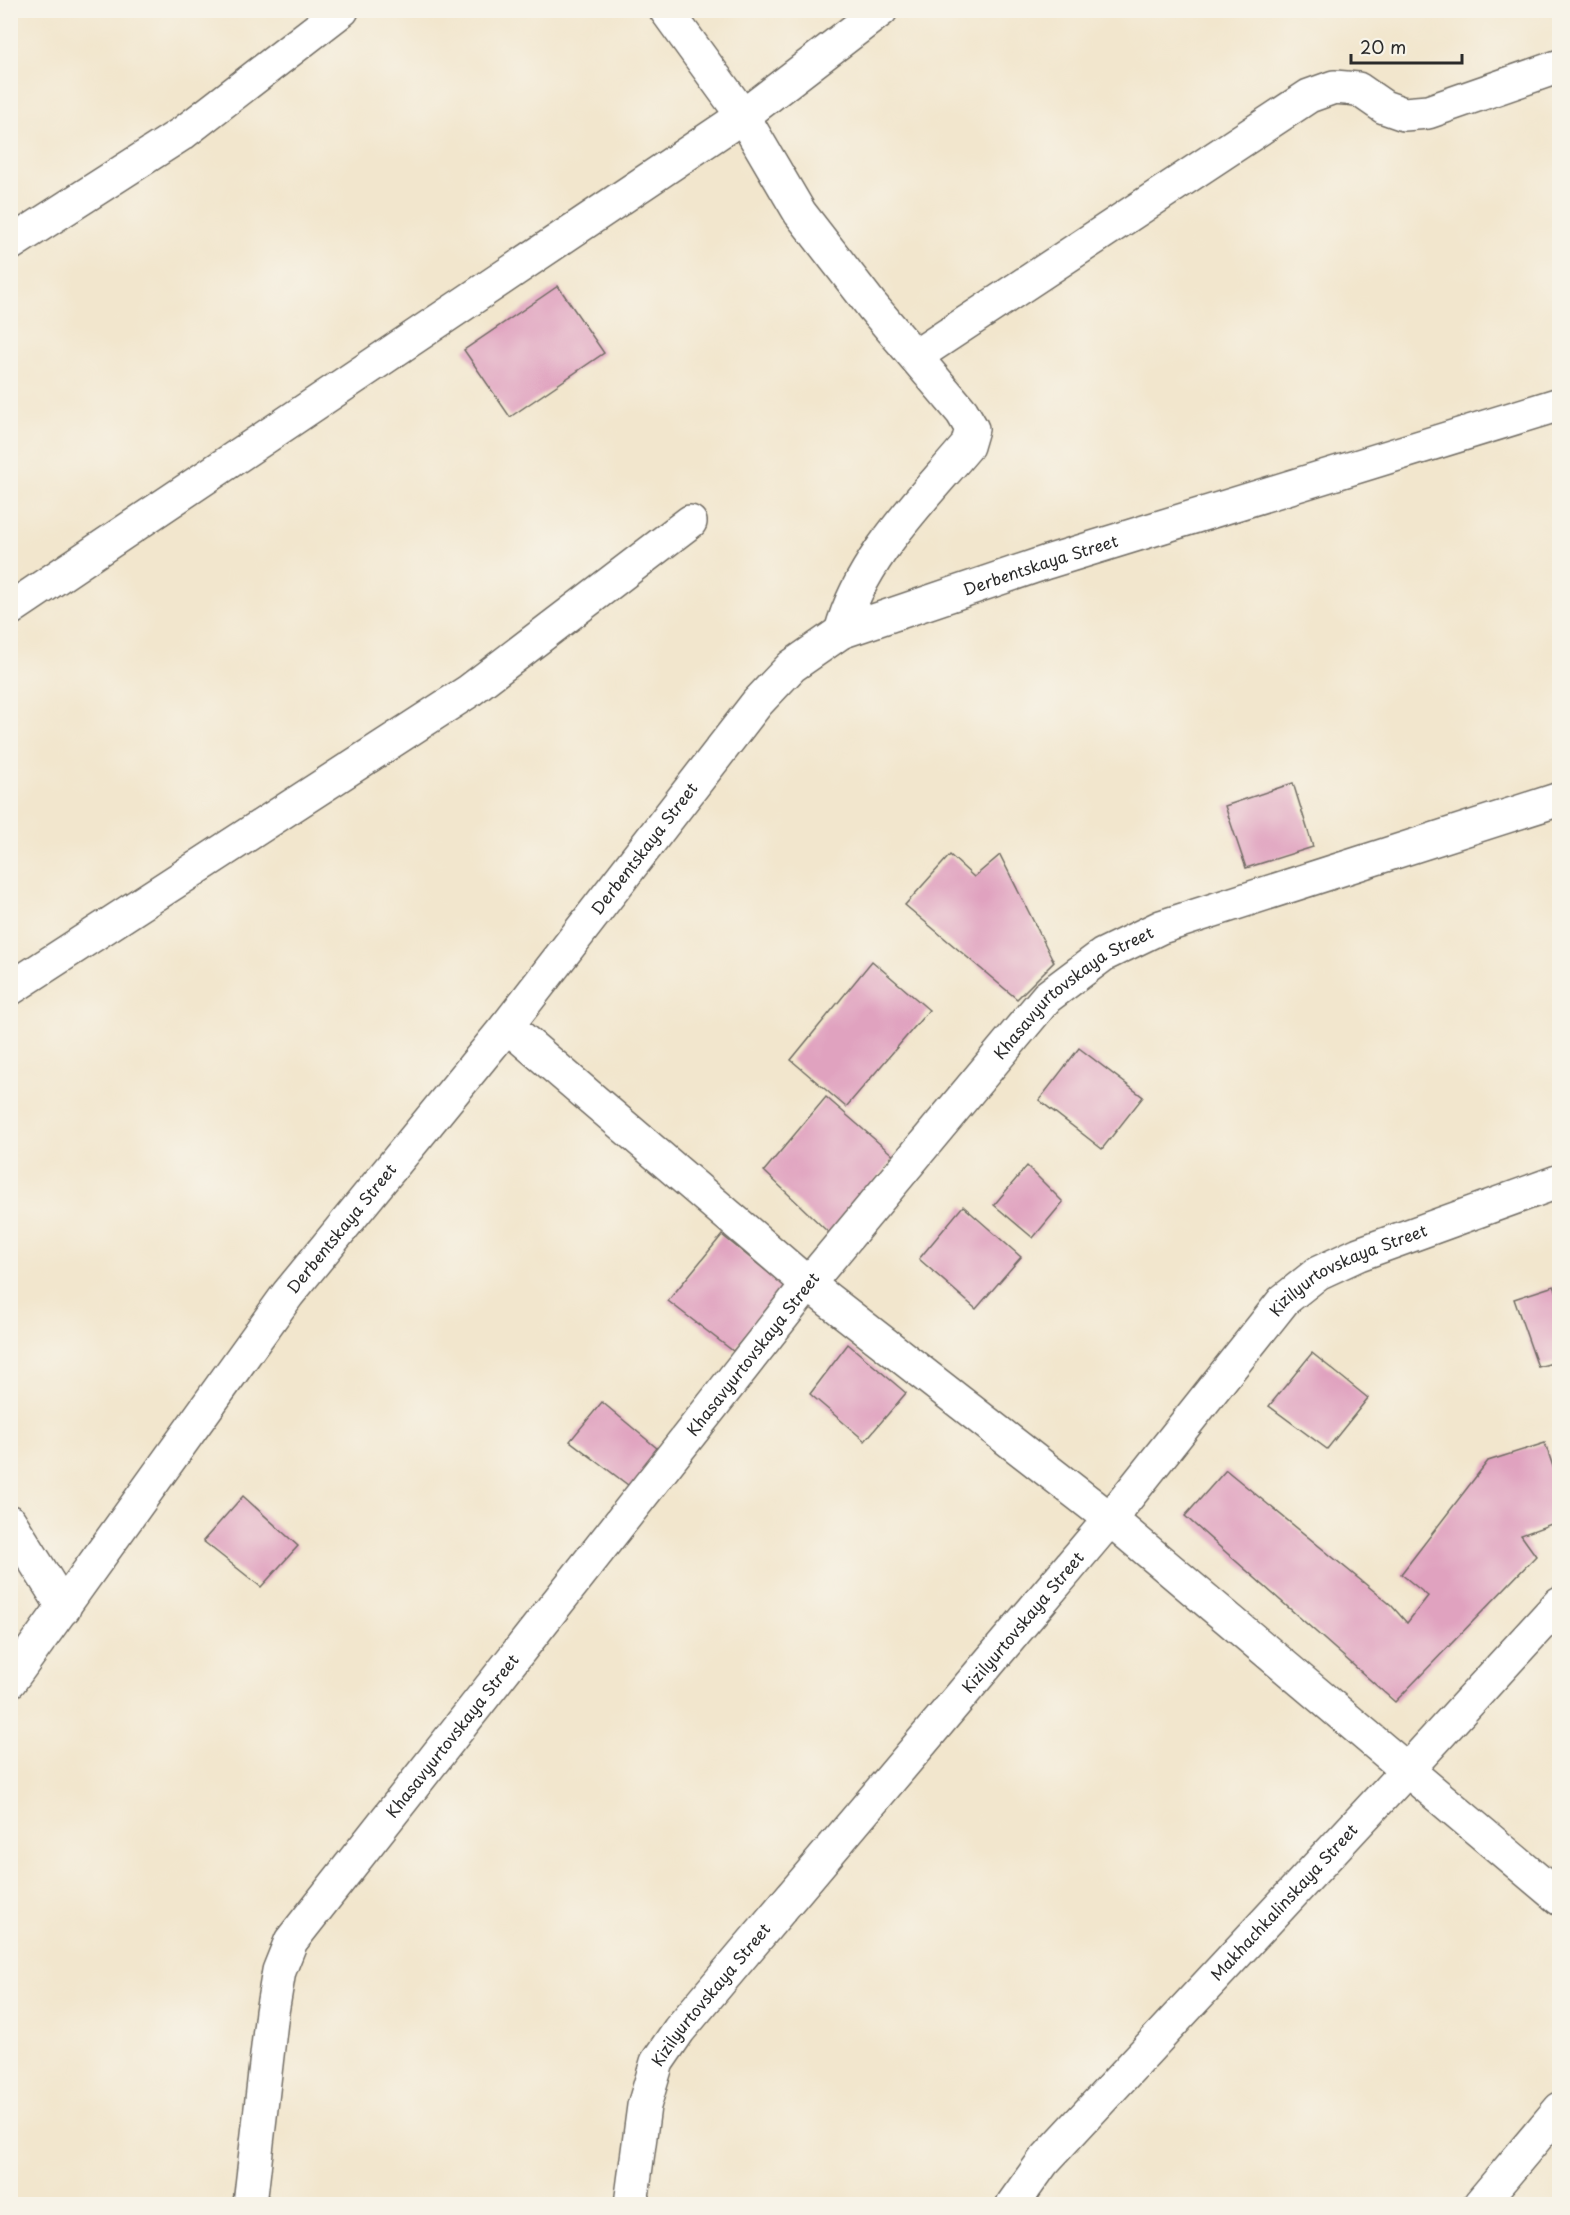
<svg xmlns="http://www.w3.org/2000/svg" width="1570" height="2215" font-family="'Playpen Sans',sans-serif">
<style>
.building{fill:#e0a2bf}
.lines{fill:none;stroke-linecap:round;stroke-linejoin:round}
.minor-casing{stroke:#716c64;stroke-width:36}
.minor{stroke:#fff;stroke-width:33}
.labels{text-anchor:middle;stroke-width:5;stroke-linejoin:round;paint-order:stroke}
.street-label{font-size:16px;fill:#2b2b2b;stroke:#f7f3e8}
</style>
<rect width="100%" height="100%" fill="#f7f3e8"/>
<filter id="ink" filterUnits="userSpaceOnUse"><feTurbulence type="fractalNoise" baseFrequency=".0167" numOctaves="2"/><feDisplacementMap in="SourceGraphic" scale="12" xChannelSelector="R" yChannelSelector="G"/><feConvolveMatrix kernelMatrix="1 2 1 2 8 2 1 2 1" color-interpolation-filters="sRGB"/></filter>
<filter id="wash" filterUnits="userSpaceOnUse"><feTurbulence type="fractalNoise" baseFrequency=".008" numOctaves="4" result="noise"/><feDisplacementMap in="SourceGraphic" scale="24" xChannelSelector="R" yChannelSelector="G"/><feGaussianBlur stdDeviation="1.35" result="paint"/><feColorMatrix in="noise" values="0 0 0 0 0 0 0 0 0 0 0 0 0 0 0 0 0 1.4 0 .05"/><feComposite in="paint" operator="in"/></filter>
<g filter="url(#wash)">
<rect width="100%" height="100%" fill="#f2e6cd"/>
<g id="blocks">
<g class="building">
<polygon points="558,286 604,353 510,417 464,350"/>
<polygon points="1293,783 1313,847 1246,868 1225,806"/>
<polygon points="950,855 974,877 1000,855 1054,962 1017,999 905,905"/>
<polygon points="872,961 929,1010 846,1107 791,1060"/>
<polygon points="1079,1048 1143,1097 1102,1149 1039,1100"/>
<polygon points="826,1097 895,1157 830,1234 764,1171"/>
<polygon points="1027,1166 1063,1202 1033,1238 994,1205"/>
<polygon points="963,1206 1021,1257 976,1309 919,1259"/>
<polygon points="722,1235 786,1287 733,1351 668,1301"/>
<polygon points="1554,1286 1560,1299 1560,1361 1538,1367 1514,1299"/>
<polygon points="848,1344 906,1393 865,1441 810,1394"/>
<polygon points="1312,1353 1368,1398 1327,1449 1269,1406"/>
<polygon points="602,1402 664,1454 632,1488 570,1441"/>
<polygon points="1545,1443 1560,1487 1560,1521 1521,1535 1536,1556 1395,1702 1185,1516 1226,1470 1391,1605 1407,1623 1428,1596 1401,1574 1488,1461"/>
<polygon points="243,1496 298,1546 261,1587 203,1541"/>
</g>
</g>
</g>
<g filter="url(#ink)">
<use href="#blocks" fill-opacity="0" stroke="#716c64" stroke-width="1.5"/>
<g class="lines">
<defs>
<g id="minor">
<path d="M666,10L743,116L800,213L872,306L962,412L972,429L967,446C919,503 861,559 841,632"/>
<polyline points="10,244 183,133 342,10"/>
<polyline points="916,356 1309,96 1334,87 1358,89 1384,107 1404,114 1428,112 1560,66"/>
<polyline points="10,609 743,116 881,10"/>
<polyline points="10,989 469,691 690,522"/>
<polyline points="507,1026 808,1284 1110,1519 1560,1899"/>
<polyline points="10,1522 64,1608"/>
<path id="s1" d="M10,1681L288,1294L507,1026L757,703L792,666L841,632L1047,562L1560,404"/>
<path id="s2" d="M250,2204L272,2012L279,1971L291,1941L808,1284L1047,997L1103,955L1161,927L1560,799"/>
<path id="s3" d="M631,2204L644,2106L657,2062L679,2030L1110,1519L1284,1300L1318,1273L1359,1254L1560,1181"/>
<path id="s4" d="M1013,2204L1043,2162L1406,1771L1560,1603"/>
<polyline points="1480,2204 1560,2109"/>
</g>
</defs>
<use href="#minor" class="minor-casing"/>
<use href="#minor" class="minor"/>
</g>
</g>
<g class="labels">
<g class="street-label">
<text dy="6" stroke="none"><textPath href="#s1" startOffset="1552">Derbentskaya Street</textPath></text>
<text dy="6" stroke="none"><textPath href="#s1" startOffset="1047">Derbentskaya Street</textPath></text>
<text dy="6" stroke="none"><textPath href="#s2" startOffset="1500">Khasavyurtovskaya Street</textPath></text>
<text dy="6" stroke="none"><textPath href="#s1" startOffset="561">Derbentskaya Street</textPath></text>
<text dy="6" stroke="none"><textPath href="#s3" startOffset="1203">Kizilyurtovskaya Street</textPath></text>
<text dy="6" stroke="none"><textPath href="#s2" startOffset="1014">Khasavyurtovskaya Street</textPath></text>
<text dy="6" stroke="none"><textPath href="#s3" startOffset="717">Kizilyurtovskaya Street</textPath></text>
<text dy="6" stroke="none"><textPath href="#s2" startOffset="528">Khasavyurtovskaya Street</textPath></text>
<text dy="6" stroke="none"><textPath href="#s4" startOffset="406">Makhachkalinskaya Street</textPath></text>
<text dy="6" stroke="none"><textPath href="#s3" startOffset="231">Kizilyurtovskaya Street</textPath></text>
</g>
</g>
<rect width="1570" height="2215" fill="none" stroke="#f7f3e8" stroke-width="36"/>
<path d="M1351 54v9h111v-9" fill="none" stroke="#2b2b2b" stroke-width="3"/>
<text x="1360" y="54" font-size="18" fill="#2b2b2b" stroke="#f7f3e8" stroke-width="4.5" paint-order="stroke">20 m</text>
</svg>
